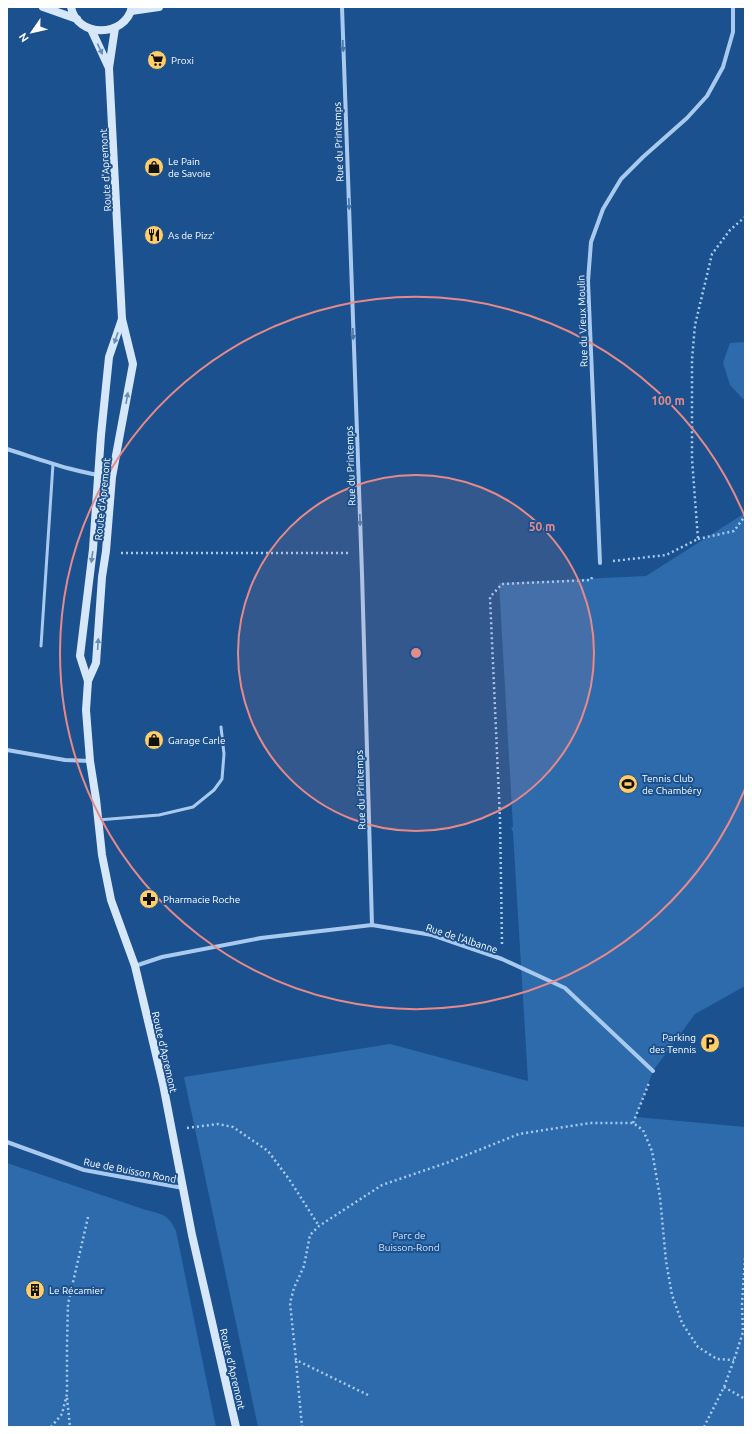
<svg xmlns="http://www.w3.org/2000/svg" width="752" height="1434" font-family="Ubuntu,sans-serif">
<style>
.green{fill:#2e6bad}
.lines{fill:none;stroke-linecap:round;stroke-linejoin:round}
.path{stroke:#a9caee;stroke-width:2.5;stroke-dasharray:2 3;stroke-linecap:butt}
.service{stroke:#a9caee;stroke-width:3}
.minor{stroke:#a9caee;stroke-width:4}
.secondary{stroke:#d6e7fa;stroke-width:8}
.oneway{fill:#4675ac}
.oneway2{fill:#668dba}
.ring{fill:none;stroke:#e88989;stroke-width:2}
.labels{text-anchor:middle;stroke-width:4;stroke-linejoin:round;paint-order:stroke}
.poi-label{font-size:10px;fill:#fff;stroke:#1b518f;text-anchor:start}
.street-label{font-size:10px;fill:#fff;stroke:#1b518f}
.park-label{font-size:10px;fill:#cfe4fa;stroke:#1b518f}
.centre{fill:#e88989;stroke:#1b518f;stroke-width:2}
.ring-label{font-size:12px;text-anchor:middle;font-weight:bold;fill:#e88989;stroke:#1b518f;stroke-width:4;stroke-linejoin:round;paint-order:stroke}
</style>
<rect width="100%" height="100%" fill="#1b518f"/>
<g class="green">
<polygon points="745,342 745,398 743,399 730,385 723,363 730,343"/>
<polygon points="745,513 745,986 695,1014 653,1071 636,1117 745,1127 745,1427 258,1427 184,1077 390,1044 528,1081 513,832 511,828 513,827 499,583 646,576"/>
<path d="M7,1163L146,1210C162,1214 169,1215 176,1231L216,1427H7Z"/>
</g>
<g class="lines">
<g class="path">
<polyline points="698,539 734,531 745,516"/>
<polyline points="121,553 348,553"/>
<polyline points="613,561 666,555 698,539 692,459 692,359 695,325 712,254 730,230 745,217"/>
<polyline points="502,944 500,819 490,597 502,584 591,580 593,575"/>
<polyline points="633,1123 649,1083"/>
<polyline points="187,1128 218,1124 233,1127 268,1151 289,1179 319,1226"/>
<polyline points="296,1361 302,1427"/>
<polyline points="724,1387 745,1399"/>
<polyline points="368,1395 296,1360 290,1303 294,1288 304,1266 310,1235 319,1226 382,1185 449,1162 519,1134 590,1123 633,1123 643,1130 652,1151 660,1197 666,1261 672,1295 682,1323 698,1347 717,1359 734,1360"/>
<polyline points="67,1398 70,1427"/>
<polyline points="51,1427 62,1414 67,1394 67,1344 68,1304 88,1217"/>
<polyline points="704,1427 724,1387 734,1360 743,1332 742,1304 745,1258"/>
</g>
<g class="service">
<polyline points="41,646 53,464"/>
<polyline points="98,820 159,815 193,807 214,790 222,779 224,754 221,727"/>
</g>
<g class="minor">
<polyline points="342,7 362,574 372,925"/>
<path d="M7,449C42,460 76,473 112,477"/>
<polyline points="600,563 588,281 591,242 603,209 621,179 643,157 687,118 707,96 723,67 733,32 733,7"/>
<polyline points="7,750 65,760 90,761"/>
<polyline points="135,966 162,957 261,938 372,925 432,935 502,959 565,988 653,1071"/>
<polyline points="7,1142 84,1170 183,1188"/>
</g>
<g class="secondary">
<polyline points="43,7 77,19"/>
<path d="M71,7C77,38 125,38 132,7"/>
<polyline points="131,11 159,7"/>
<polyline points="91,29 109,68"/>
<polyline points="122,319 109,357 101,435 93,549 80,656 88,681 86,710 90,761 96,799 102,855 111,900 135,966 163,1084 192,1235 236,1427"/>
<polyline points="88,681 96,663 102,577 106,551 112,477 133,364 122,319 109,68 115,28"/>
</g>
</g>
<defs><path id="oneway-solid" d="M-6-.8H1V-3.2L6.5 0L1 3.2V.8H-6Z"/></defs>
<g class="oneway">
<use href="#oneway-solid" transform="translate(343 46) rotate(88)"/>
<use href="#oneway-solid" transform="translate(349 204) rotate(88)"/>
<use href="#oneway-solid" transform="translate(353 334) rotate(88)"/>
<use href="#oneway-solid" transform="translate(360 520) rotate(88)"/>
</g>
<g class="oneway2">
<use href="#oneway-solid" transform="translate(100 49) rotate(65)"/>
<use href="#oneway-solid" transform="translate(116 338) rotate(109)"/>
<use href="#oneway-solid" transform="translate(127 398) rotate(-80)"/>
<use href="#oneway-solid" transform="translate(92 557) rotate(98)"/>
<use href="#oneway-solid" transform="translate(98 644) rotate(-86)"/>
</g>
<circle cx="416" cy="653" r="178" fill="#e88989" fill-opacity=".12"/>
<g class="ring">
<circle cx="416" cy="653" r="178"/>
<path d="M745 789A356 356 0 1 1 745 517"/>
</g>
<defs>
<symbol id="supermarket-disc" viewBox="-11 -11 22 22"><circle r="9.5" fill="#ffce66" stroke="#1b518f"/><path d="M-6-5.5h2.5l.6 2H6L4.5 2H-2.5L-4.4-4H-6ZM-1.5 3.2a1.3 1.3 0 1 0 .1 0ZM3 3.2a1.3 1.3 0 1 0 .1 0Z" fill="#111"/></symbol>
<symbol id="shop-disc" viewBox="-11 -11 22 22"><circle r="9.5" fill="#ffce66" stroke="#1b518f"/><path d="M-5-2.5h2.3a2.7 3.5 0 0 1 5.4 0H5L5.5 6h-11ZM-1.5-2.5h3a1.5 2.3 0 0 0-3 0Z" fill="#111"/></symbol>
<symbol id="restaurant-disc" viewBox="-11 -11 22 22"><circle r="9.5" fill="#ffce66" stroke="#1b518f"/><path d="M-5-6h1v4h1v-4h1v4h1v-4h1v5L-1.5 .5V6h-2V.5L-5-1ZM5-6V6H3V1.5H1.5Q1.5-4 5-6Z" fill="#111"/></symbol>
<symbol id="stadium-disc" viewBox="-11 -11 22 22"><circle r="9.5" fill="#ffce66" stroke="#1b518f"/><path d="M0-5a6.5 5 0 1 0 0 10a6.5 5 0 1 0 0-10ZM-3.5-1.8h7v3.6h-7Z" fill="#111"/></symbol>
<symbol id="pharmacy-disc" viewBox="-11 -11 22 22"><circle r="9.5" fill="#ffce66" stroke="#1b518f"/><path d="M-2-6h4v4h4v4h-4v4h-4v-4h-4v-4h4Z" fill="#111"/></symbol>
<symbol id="parking-disc" viewBox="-11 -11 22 22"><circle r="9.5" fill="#ffce66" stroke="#1b518f"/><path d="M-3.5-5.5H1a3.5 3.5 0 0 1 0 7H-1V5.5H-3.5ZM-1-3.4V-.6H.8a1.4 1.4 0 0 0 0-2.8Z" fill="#111"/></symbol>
<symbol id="building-disc" viewBox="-11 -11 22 22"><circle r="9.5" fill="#ffce66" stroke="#1b518f"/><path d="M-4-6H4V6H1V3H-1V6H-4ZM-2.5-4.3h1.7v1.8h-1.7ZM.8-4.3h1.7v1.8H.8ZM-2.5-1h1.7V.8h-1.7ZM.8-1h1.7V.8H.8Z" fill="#111"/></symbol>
</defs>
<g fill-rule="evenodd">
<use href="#supermarket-disc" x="146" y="49" width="22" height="22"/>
<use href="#shop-disc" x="143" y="156" width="22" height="22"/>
<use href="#restaurant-disc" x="143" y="224" width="22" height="22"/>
<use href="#shop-disc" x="143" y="729" width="22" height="22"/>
<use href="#stadium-disc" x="617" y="773" width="22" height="22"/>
<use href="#pharmacy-disc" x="138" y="888" width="22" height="22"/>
<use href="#parking-disc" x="699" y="1032" width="22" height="22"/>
<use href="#building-disc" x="24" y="1279" width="22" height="22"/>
</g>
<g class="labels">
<g class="poi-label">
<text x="171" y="64">Proxi</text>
<text x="168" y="165">Le Pain<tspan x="168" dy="12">de Savoie</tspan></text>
<text x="168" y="239">As de Pizz'</text>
<text x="168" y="744">Garage Carle</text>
<text x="642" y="782">Tennis Club<tspan x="642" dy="12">de Chambéry</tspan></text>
<text x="163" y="903">Pharmacie Roche</text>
<text x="696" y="1041" text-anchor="end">Parking<tspan x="696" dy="12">des Tennis</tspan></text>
<text x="49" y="1294">Le Récamier</text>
</g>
<g class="street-label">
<text transform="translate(338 142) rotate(-92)" y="4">Rue du Printemps</text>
<text transform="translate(105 170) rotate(-93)" y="4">Route d'Apremont</text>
<text transform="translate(582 321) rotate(-92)" y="4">Rue du Vieux Moulin</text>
<text transform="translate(350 466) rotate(-92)" y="4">Rue du Printemps</text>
<text transform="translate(102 499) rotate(-84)" y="4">Route d'Apremont</text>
<text transform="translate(360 790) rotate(-92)" y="4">Rue du Printemps</text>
<text transform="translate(462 938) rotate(18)" y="4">Rue de l'Albanne</text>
<text transform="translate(165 1052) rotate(77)" y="4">Route d'Apremont</text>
<text transform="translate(130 1170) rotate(11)" y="4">Rue de Buisson Rond</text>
<text transform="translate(233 1369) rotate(77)" y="4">Route d'Apremont</text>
</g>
<g class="park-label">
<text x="409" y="1239">Parc de<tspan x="409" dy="12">Buisson-Rond</tspan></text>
</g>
</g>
<circle cx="416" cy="653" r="6" class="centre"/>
<g class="ring-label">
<text x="668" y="405">100 m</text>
<text x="542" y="531">50 m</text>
</g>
<rect width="752" height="1434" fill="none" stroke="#ffffff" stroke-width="16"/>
<g transform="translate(32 32) rotate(236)" stroke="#1b518f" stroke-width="3" paint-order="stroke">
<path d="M0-3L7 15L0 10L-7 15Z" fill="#ffffff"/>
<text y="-6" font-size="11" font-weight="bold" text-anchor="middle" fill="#ffffff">N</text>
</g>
</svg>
